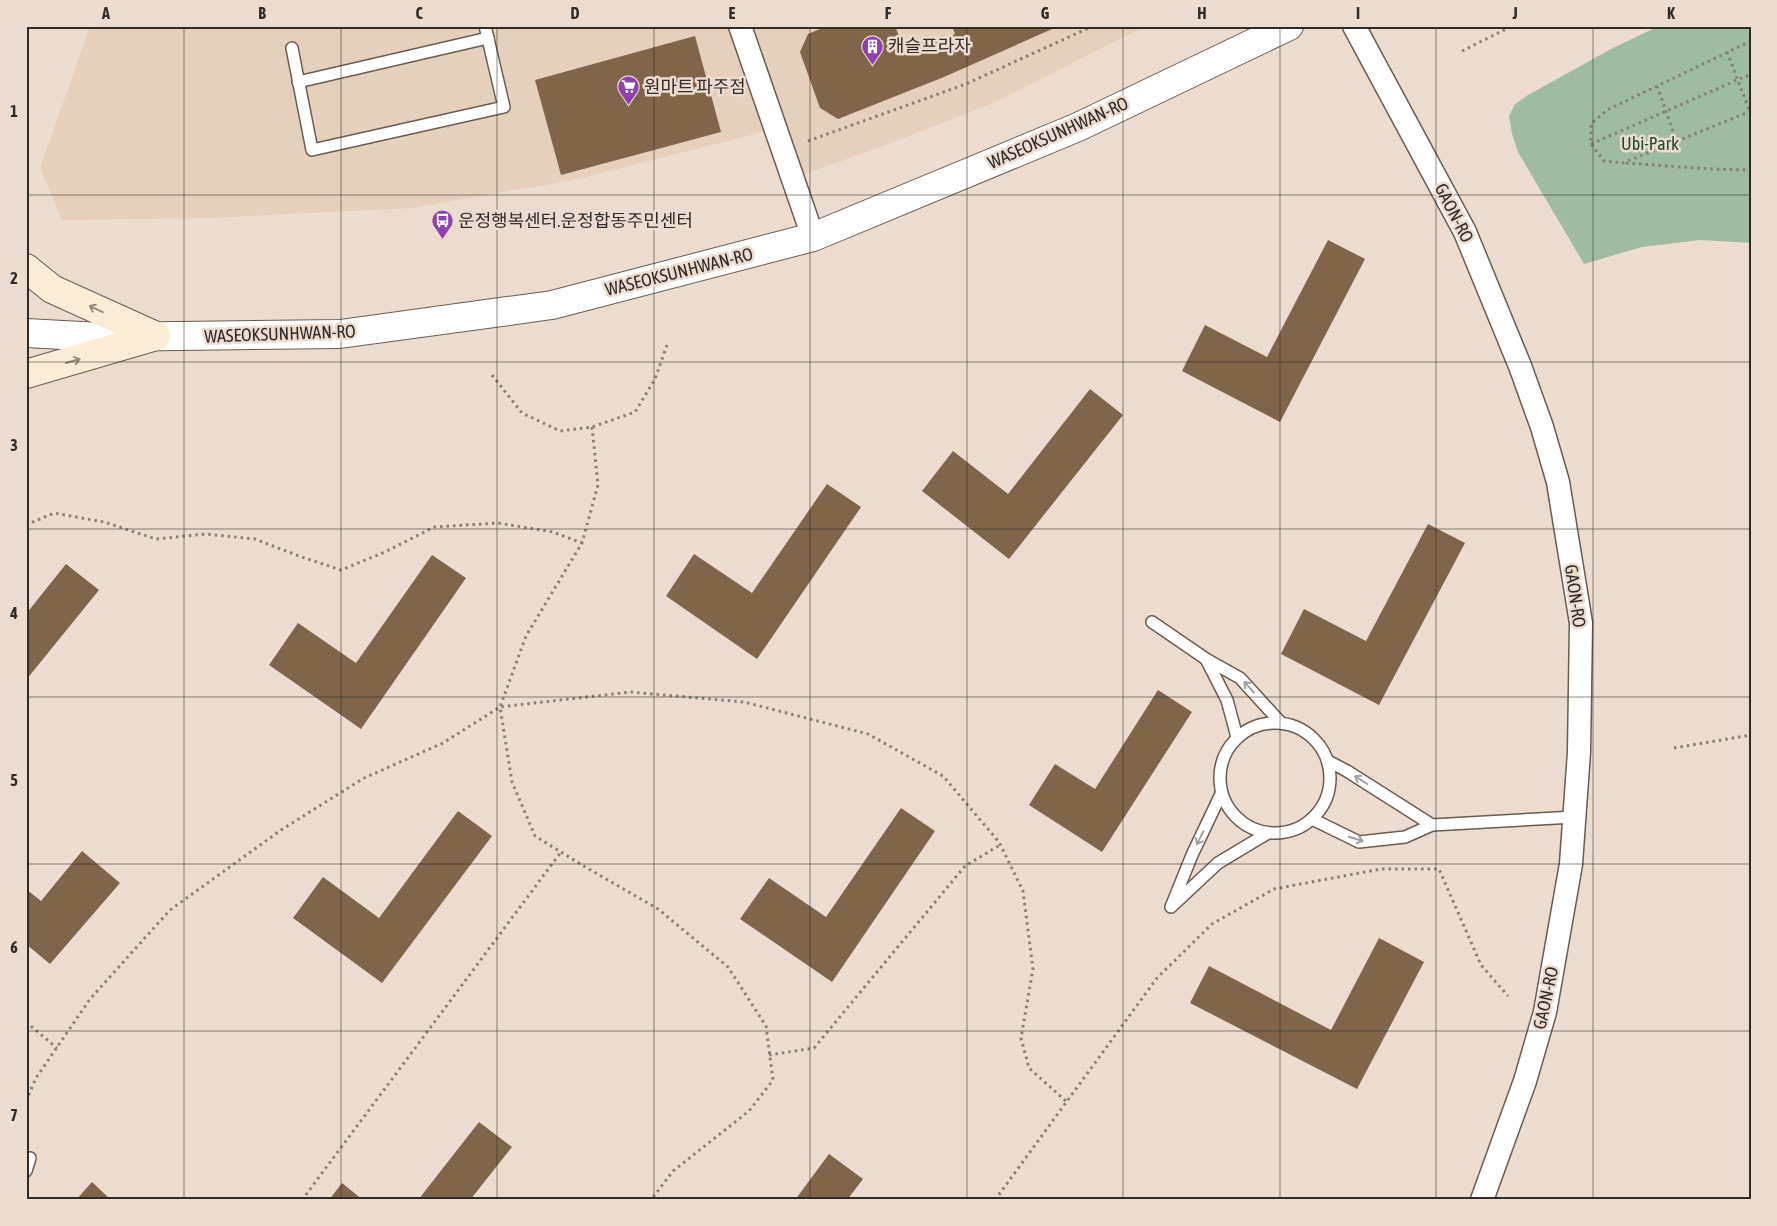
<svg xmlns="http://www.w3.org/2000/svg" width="1777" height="1226" font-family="'Asap Condensed','Noto Sans KR',sans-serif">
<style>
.built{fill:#e5d0be}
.green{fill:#9fbca3}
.building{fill:#7f654a}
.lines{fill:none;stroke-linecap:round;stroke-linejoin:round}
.service-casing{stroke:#695c51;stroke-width:14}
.minor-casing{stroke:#695c51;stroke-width:25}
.tertiary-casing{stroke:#695c51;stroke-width:30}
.secondary-casing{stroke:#695c51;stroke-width:30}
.path{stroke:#897f77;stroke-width:3;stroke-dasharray:2.5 4;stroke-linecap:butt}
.service{stroke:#fff;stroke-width:11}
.minor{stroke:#fff;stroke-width:22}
.tertiary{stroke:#fff;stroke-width:28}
.secondary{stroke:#fbecd6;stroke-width:28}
.oneway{stroke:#968c7e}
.oneway2{stroke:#a2a09e}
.grid{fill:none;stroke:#312b27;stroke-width:1;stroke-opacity:0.55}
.labels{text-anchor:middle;stroke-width:5;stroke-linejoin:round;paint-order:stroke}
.poi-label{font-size:18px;fill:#312b27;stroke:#ebdccf;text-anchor:start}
.street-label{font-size:18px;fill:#312b27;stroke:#ebdccf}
.park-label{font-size:18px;fill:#1c4d27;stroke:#ebdccf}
.neatline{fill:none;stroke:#312b27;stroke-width:2}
.grid-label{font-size:16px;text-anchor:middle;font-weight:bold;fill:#312b27}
</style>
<rect width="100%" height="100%" fill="#ebdccf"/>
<polygon class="built" points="90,26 1146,26 994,103 873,150 792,178 775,129 574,180 411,208 208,218 62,220 40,168"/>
<polygon class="green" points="1659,26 1751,26 1751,243 1700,240 1642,247 1584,264 1518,152 1512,134 1509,116 1515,104 1528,95 1611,49"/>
<g class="building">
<polygon points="827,26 844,26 846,28 852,26 895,26 903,47 928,37 931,44 955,34 952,26 1059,26 944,77 838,119 820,108 800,52 808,34"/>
<polygon points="695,36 721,132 561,175 535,80"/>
<polygon points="1328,240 1365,259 1280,422 1182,371 1205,325 1267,357"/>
<polygon points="1090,389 1123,415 1009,559 922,491 953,451 1008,494"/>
<polygon points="827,484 861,507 757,659 666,596 694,554 752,593"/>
<polygon points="1428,524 1465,543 1379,705 1281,654 1304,609 1366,641"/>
<polygon points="432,555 466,578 361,729 269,665 298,623 356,663"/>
<polygon points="66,564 99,590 26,680 26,614"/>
<polygon points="1158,690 1192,712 1102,852 1029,805 1055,764 1095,789"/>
<polygon points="901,808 935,831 832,982 740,919 769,878 826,917"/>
<polygon points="458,811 492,836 382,983 293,918 323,877 379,918"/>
<polygon points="82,851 120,883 50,964 26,944 26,889 41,901"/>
<polygon points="1379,938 1424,962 1357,1089 1190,1003 1209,966 1331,1030"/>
<polygon points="479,1122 512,1147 470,1200 418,1200"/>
<polygon points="829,1154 863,1179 847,1200 795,1200"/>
<polygon points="92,1182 111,1200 76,1200"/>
<polygon points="342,1183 363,1200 329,1200"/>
</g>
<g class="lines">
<defs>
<g id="service">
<polyline points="292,48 312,150 504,107 485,26"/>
<polyline points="298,82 488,38"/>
<polyline points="1152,622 1206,659"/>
<circle cx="1275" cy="778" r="55"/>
<polyline points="1237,737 1227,700 1206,659 1240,678 1281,723"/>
<polyline points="1328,761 1347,771 1432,825"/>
<polyline points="1221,794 1192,855 1171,907 1218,863 1268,833"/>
<polyline points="1312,819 1359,842 1405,837 1432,825 1574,817"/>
<polyline points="26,1171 30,1158"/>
</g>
<g id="minor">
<polyline points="740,26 813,237"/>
<polyline points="1354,26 1465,232 1520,366 1542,427 1558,482 1581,623 1579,752 1571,864 1545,1012 1525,1081 1482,1200"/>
</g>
<polyline id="tertiary" points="26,333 100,337 340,334 552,305 813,237 1078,127 1289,26"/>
<g id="secondary">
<polyline points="26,268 52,289 156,336"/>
<polyline points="26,374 156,336"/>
</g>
</defs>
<use href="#service" class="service-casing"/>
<use href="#minor" class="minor-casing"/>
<use href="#tertiary" class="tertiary-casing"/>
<use href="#secondary" class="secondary-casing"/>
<g class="path">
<polyline points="1751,41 1607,110 1591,124 1591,144 1604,161 1623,163 1751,111"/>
<polyline points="1462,51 1512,26"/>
<polyline points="1727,52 1750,112"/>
<polyline points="1657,86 1677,142"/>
<polyline points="808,141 966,84 1093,26"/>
<polyline points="1591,144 1751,74"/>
<polyline points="1626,163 1710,169 1751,170"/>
<polyline points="492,375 522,413 560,431 592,427 635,412 655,379 667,345"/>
<polyline points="592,427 598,485 582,543 526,636 500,707 512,782 535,836 582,865 658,909 728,967 766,1026 773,1080 749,1111 673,1171 651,1200"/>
<polyline points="26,525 54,513 104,522 156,539 206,534 255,539 299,556 341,570 385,552 434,527 498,523 553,532 582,543"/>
<polyline points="1674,748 1751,735"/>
<polyline points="26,1022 57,1048"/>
<polyline points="769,1055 814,1048 965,866 1000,845"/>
<polyline points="26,1101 36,1078 90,999 170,910 281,830 364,778 443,743 500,707 630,692 744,702 868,734 943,776 999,842 1023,891 1033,969 1021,1038 1029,1068 1067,1102"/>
<polyline points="302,1200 561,852"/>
<polyline points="995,1200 1157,978 1212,924 1274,889 1381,869 1439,869 1481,965 1508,996"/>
</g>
<use href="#service" class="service"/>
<use href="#minor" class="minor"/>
<use href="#tertiary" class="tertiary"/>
<use href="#secondary" class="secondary"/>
</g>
<defs><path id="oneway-shaft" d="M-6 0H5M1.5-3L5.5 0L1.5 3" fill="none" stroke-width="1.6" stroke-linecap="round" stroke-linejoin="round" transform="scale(1.25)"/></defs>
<g class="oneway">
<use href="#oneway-shaft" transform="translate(96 309) rotate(-155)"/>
<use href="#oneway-shaft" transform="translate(73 361) rotate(-16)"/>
</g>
<g class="oneway2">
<use href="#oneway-shaft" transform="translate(1249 687) rotate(-132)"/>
<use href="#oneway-shaft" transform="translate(1361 780) rotate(-148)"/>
<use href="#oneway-shaft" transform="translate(1200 838) rotate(116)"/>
<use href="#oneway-shaft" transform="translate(1356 839) rotate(17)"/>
</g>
<path class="grid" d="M184,26V1200M341,26V1200M497,26V1200M654,26V1200M810,26V1200M967,26V1200M1123,26V1200M1280,26V1200M1436,26V1200M1593,26V1200M26,195H1751M26,362H1751M26,529H1751M26,697H1751M26,864H1751M26,1031H1751"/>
<defs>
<symbol id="building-pin" viewBox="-11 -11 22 30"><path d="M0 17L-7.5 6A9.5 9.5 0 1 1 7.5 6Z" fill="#9140af" stroke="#ebdccf"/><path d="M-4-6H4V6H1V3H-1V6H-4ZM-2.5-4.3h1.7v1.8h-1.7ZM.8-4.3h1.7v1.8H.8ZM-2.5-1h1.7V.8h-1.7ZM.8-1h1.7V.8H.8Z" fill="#fff"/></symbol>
<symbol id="supermarket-pin" viewBox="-11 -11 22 30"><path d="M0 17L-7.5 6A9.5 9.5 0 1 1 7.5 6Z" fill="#9140af" stroke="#ebdccf"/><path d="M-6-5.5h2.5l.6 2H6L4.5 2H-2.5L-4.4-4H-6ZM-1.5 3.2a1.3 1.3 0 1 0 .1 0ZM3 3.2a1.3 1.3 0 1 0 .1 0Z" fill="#fff"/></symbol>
<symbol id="bus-pin" viewBox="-11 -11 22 30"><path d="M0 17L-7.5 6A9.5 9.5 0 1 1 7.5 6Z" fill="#9140af" stroke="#ebdccf"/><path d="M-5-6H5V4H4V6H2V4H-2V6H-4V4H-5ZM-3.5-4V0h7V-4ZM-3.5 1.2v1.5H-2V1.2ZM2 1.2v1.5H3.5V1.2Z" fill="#fff"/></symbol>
</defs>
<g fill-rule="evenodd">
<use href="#building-pin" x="860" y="34" width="25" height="34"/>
<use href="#supermarket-pin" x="616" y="74" width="25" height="34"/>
<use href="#bus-pin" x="430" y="208" width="25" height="34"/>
</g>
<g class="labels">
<g class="poi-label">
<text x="888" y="52">캐슬프라자</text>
<text x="644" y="93">원마트 파주점</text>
<text x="458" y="227">운정행복센터.운정합동주민센터</text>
</g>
<g class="street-label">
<text transform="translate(1058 133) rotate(-24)" y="6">WASEOKSUNHWAN-RO</text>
<text transform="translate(1454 213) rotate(63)" y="6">GAON-RO</text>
<text transform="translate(679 272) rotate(-14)" y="6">WASEOKSUNHWAN-RO</text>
<text transform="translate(280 334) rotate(-2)" y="6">WASEOKSUNHWAN-RO</text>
<text transform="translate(1575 596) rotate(82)" y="6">GAON-RO</text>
<text transform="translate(1546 998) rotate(-78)" y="6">GAON-RO</text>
</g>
<g class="park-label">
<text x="1650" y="150">Ubi-Park</text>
</g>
</g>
<rect width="1777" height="1226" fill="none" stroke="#ebdccf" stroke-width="55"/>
<rect x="28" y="28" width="1722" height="1170" class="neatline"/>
<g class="grid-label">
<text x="106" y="19">A</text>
<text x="262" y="19">B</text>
<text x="419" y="19">C</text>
<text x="575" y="19">D</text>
<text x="732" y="19">E</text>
<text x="888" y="19">F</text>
<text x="1045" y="19">G</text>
<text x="1202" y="19">H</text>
<text x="1358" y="19">I</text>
<text x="1515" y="19">J</text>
<text x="1671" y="19">K</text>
<text x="14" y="117">1</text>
<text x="14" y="284">2</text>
<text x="14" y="451">3</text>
<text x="14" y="619">4</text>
<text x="14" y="786">5</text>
<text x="14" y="953">6</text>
<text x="14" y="1121">7</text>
</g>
</svg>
